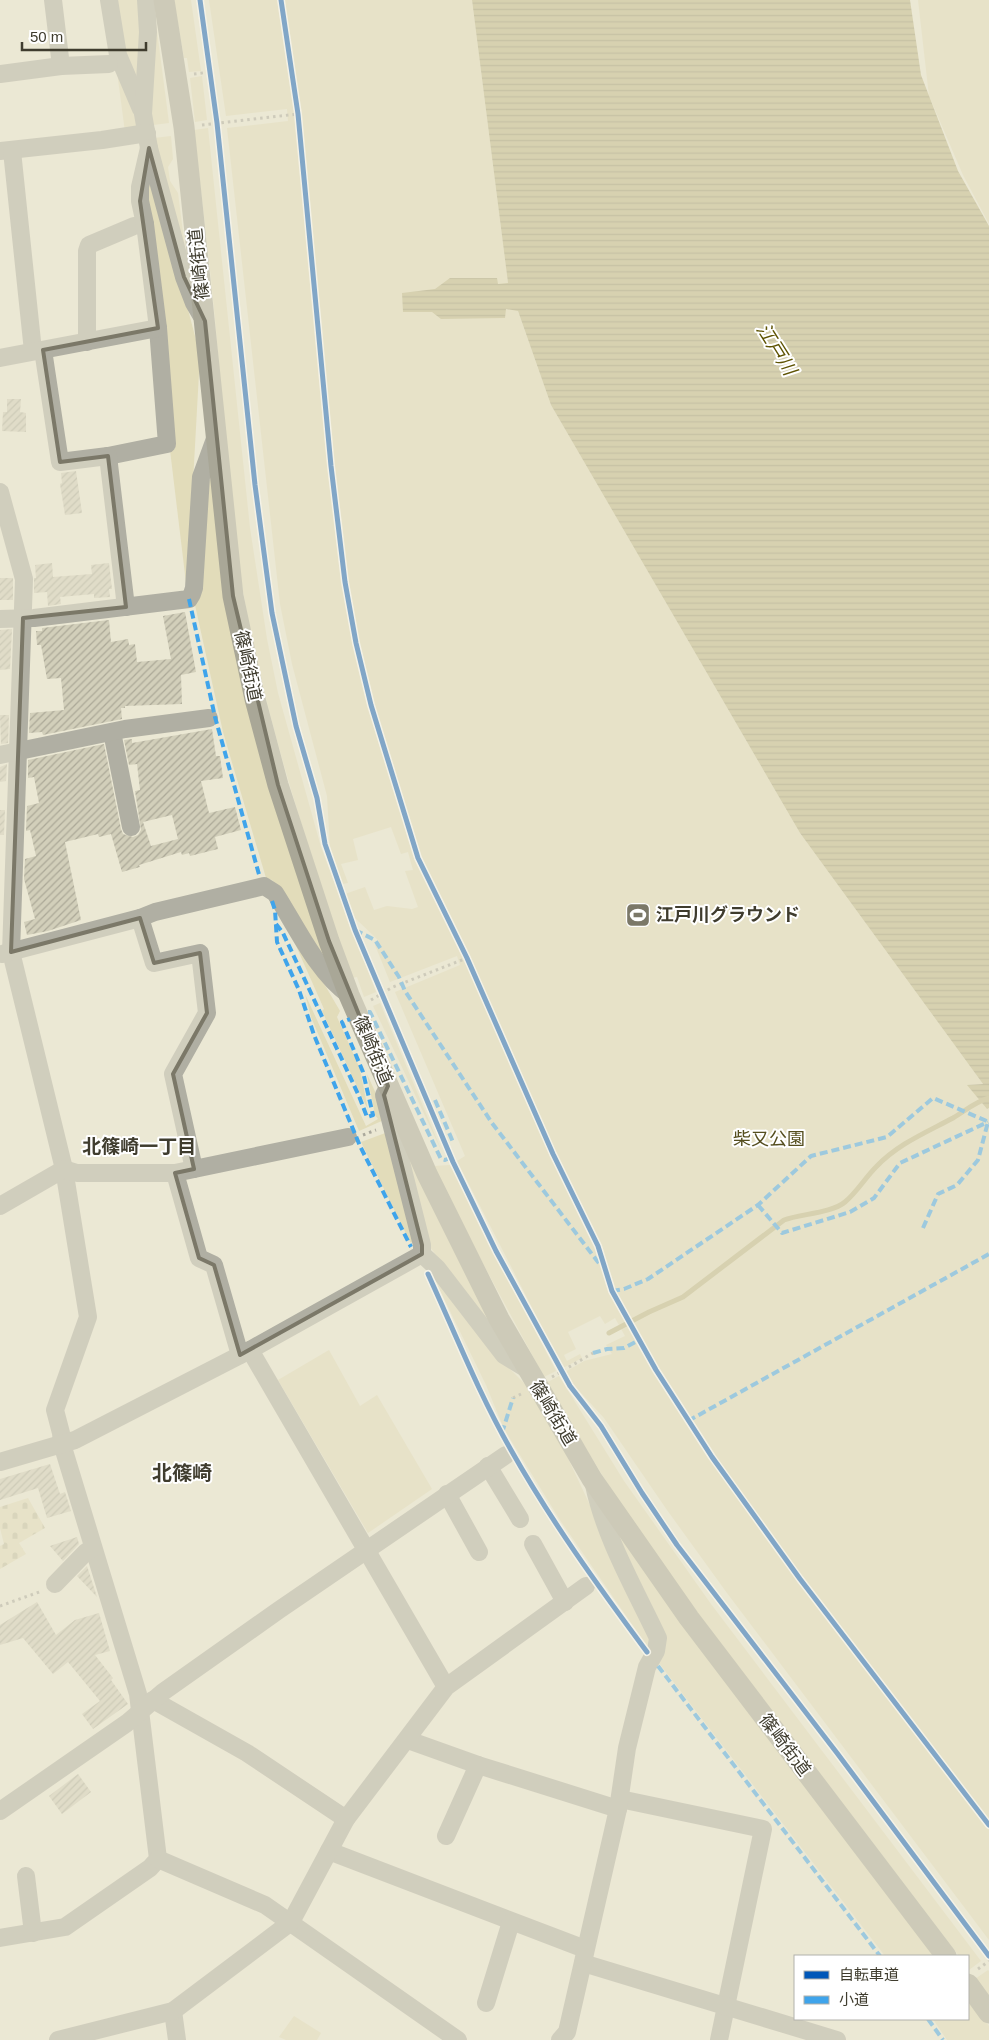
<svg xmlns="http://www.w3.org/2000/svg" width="989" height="2040" font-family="Arial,'Noto Sans JP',sans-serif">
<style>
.green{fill:#e2dcba}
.cemetery{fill:url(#cemetery-stones)}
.water{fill:url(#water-rules)}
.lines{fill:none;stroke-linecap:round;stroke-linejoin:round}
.stream{stroke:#beb685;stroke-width:5}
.building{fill:url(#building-hatch);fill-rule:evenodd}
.path{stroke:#aba99d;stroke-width:3;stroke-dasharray:2.5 4;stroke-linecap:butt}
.minor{stroke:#b0afa3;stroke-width:18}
.major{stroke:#a9a797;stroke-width:21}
.quiet{stroke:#3fa4eb;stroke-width:4;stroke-dasharray:8 4;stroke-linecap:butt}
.cycleway-casing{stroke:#fff;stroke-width:8}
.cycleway{stroke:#0057b8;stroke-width:5}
.marked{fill:none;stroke:#7b7868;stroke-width:4;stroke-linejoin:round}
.labels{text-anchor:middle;stroke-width:4;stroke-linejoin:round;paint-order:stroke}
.street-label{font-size:18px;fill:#3f3c2e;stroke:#fff}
.poi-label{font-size:18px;font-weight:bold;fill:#3f3c2e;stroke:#fff;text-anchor:start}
.park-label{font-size:18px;fill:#554e1e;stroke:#fff}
.water-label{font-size:19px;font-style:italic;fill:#5e5303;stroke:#fff}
.neighbourhood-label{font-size:19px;font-weight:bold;fill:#3f3c2e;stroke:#fff}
.quarter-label{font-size:20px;font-weight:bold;fill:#3f3c2e;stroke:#fff}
</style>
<defs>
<pattern id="cemetery-stones" width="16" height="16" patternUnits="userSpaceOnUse" patternTransform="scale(1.25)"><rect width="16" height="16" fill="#e2dcba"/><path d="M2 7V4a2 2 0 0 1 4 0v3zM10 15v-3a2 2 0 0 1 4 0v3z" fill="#c3bea0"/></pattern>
<pattern id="water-rules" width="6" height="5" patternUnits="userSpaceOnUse" patternTransform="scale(1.25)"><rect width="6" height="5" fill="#beb685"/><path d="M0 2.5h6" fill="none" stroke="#9c956d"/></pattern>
<pattern id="building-hatch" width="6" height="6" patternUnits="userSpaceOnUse" patternTransform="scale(1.25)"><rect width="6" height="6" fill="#d2cfba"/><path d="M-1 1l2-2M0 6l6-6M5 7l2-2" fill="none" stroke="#aca998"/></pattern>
</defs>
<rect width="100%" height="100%" fill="#ebe8d4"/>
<g class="green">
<polygon points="115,0 141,0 139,94 125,58"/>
<polygon points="153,0 169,123 153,125 148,93"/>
<polygon points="174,0 191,0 201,71 189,72 187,58 184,58"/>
<polygon points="209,0 472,0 508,283 551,405 800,833 983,1084 968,1085 987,1109 989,1108 989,1940 727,1593 667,1510 604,1418 570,1381 565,1372 584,1361 612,1354 606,1345 625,1336 615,1318 605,1324 600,1316 568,1332 576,1349 564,1355 567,1361 580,1354 582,1358 563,1368 457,1161 465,1156 395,992 460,965 457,956 390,982 375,945 379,941 355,918 345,894 365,887 374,910 387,906 412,909 418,907 405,871 413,870 408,852 401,854 391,827 353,839 358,860 341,864 348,883 342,884 330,847 327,796 292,664 280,604 227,128 288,121 287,109 226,116"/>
<polygon points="918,0 989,0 989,224 963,175 929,96"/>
<polygon points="116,64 139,124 136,130 125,132"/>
<polygon points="202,76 207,120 195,122 190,78"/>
<path d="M208,128L250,528L267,639L278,693L321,847L376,992L364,997L357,977L352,978C307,844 261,709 239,567C228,493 224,417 217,342C211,271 202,201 194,130Z"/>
<polygon points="171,136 173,159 168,167 170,181 178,193 188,271 154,138"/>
<polygon points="149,162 200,355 187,591 170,450 175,449 150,222 146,206"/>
<polygon points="211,479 332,975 278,887 272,880 266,878 223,732 195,605 198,599 207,482"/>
<polygon points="277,903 340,1011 337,1017 360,1069 368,1110 322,1011 324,1009"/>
<polygon points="305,994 366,1126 378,1119 375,1115 367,1074 378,1098 384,1120 359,1131 311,1017"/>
<polygon points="380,1003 443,1154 373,1006"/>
<polygon points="388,1132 413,1243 410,1242 361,1142"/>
<polygon points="400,1133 508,1350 430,1247"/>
<polygon points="450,1165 556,1371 544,1377 466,1232 434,1166"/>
<polygon points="431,1272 502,1361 527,1386 559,1439 652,1638 649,1649 560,1520 504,1429 486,1385"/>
<polygon points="329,1350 360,1406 377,1395 432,1489 368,1533 278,1380"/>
<polygon points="559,1376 624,1481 711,1604 981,1961 969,1970 968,1956 959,1956 697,1612 612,1491 546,1383"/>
<polygon points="614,1527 936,1956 885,1956 659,1663"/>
<polygon points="988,1970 989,1971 989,1997 975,1979"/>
<polygon points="968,1997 989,2026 989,2040 947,2040 933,2019 968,2019"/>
<polygon points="294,2016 321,2033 317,2040 286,2040 279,2037"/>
</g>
<polygon class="cemetery" points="28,1498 45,1528 19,1543 26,1554 0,1569 0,1546 4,1544 0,1528 0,1507"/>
<polygon class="water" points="472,0 910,0 921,75 958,171 989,226 989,1108 987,1109 967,1085 983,1084 800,833 551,405 518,311 506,309 505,318 441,319 432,312 403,312 402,293 435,289 450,278 497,278 498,284 508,283"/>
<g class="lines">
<path class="stream" d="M609,1333L649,1312L683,1297L784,1220C800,1214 832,1213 845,1202C857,1192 865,1178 876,1167C898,1144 925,1133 953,1118C965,1111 975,1102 989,1098"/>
</g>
<g class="building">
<polygon points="7,399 21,399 20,412 26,413 26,432 2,431 3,412 7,412"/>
<polygon points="76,471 82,513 65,515 60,484 62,483 61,473"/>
<polygon points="52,563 53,577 92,574 91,565 109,563 112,589 109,589 110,597 94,598 94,594 60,597 61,604 48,606 47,592 34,593 34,578 36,578 35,565"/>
<rect x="0" y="578" width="13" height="22"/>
<polygon points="185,612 196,672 181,675 182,704 125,706 125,708 121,708 122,719 43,735 42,732 29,733 30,713 64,710 61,678 47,679 41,645 37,645 36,631 42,631 42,628 109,620 111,642 128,639 129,645 135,644 137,662 171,659 163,616"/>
<polygon points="12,629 10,669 0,670 0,630"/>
<polygon points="0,715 9,715 8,743 1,744"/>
<path d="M212,729L216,756H220L223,778L201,781L209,813L235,807L241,830L215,837L218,849L190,856L189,853L182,855L181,852L139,865L140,867L122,872L111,834L99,837L98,834L65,842L81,920L48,931L27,935L24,922L35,919L24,879L25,859L36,856L30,830L26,831L27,806L39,803L34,777L28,778V760L104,744L121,829L123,834L133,837L138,835L141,830L135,791L140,790L137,764L129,765L124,740L132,739V743ZM172,815L178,839L151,846L143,822Z"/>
<polygon points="7,764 6,781 0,782 0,767"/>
<polygon points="0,810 5,810 4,835 0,835"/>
<polygon points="50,1464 60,1494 65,1492 71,1511 47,1518 38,1488 0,1500 0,1479"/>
<polygon points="77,1537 79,1544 63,1561 50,1546"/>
<polygon points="87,1566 97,1597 77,1576"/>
<polygon points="37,1602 56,1635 75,1620 99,1613 110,1651 95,1655 113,1678 111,1680 128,1704 93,1729 82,1714 100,1701 68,1662 53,1674 23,1638 0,1645 0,1625"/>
<polygon points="78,1774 91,1792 62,1814 49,1796"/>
</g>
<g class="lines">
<g class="path">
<polyline points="194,74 210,72"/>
<polyline points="202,125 298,114"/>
<polyline points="317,798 325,844 346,908 382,995 453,1162 496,1251 561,1372 570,1386 601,1426 642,1493 677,1545 837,1753 989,1956"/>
<polyline points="371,1000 393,987 467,958"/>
<polyline points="363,1135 376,1130"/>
<polyline points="552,1377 593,1353"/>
<polyline points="513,1398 521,1394"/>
<polyline points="0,1606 42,1591"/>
<polyline points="978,1969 989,1961"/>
</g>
<g class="minor">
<polyline points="53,0 61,66"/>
<polyline points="109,0 118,55 141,109"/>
<polyline points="146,0 148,32 143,114 149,148 184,277 194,303 201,315"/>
<polyline points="0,74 61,66 109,64"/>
<polyline points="0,151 102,140 147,133"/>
<polyline points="12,151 33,351"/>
<polyline points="87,342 87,251 89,245 134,226 145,224"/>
<polyline points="43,350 60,462 108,456 167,444 158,328 145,224 140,201 140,187 149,148"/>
<polyline points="0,358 158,328"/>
<polyline points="108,456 126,607"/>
<polyline points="0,492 24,579 11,952 64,1169 88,1317 55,1410 61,1433 62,1444 138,1694 158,1859 150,1868 65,1927 0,1938"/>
<polyline points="0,619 34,618 189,599 192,594 194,588 201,477 216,436"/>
<polyline points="112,732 131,827"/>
<polyline points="0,755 125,729 209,718"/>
<polyline points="140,918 154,963 200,953 207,1013 173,1074 194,1169"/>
<path d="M2,954L140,918L155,912L264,886L275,893C296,926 317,972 349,995"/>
<polyline points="386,1091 384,1095 422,1245 422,1254"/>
<polyline points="175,1173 199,1258 214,1265 240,1355"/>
<polyline points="0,1206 64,1169 77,1173 175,1173 348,1137"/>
<polyline points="250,1350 446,1687"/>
<polyline points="0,1462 75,1440 250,1350 422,1254 437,1268 504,1355 527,1369"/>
<polyline points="488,1466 520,1519"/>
<polyline points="447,1494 479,1552"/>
<polyline points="533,1544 565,1602"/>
<polyline points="55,1584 86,1552 93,1548"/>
<polyline points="153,1700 247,1753 346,1819"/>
<polyline points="408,1740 478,1765 618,1809"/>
<polyline points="620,1799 763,1829 719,2040"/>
<polyline points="0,1811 127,1723 163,1692 279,1610 506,1455"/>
<polyline points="446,1836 478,1765"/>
<polyline points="329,1851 585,1949"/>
<polyline points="158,1859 265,1905 458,2040"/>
<polyline points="26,1876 33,1933"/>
<polyline points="583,1963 837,2040"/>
<polyline points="486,2003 511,1922"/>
<polyline points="173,2011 177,2040"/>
<polyline points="58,2040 173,2011 291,1922 346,1819 446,1687 586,1586"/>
<path d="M560,2040L567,2032L618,1809L627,1748L647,1667L656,1651L658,1638C635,1589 605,1538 594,1485"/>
</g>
<g class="major">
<polyline points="164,0 184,127 233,596 255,699 278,785 329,941 349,995 427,1174 499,1319 592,1479 689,1618 946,1956"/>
<polyline points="968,1984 989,2013"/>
</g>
<g class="quiet">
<polyline points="189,599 215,717 260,878"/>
<polyline points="272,901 275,910 277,942 299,990 314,1035 360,1146 411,1247"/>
<polyline points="276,924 283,933 359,1096 367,1117 373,1115 363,1072 342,1022 350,1019"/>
<polyline points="355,930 375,940 399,977 405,991 492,1123 601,1266"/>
<polyline points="368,1012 370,1012 441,1159 445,1160 454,1156"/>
<polyline points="435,1100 453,1142"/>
<polyline points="758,1205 782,1233 850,1212 874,1198 900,1163 988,1122"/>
<polyline points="923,1228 938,1194 957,1185 978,1160 988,1122"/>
<polyline points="612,1291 624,1289 648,1279 758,1205 811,1156 887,1137 933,1098 989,1122"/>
<polyline points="593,1353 607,1349 624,1348 639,1340"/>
<polyline points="688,1421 989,1254"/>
<polyline points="502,1433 513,1398"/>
<polyline points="658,1666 880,1956"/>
<polyline points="928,2019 943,2040"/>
</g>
<defs>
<g id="cycleway">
<polyline points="200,0 217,123 255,485 272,613 296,726 317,798 325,844 355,930 453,1162 496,1251 570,1386 601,1426 642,1493 677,1545 837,1753 989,1956"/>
<polyline points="281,0 298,114 331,466 345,582 356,643 371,705 418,858 467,958 553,1154 598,1246 612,1291 656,1370 712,1457 800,1579 989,1825"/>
<path d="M428,1274C455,1333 479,1394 511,1450C551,1521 598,1586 647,1652"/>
</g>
</defs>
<use href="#cycleway" class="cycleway-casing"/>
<use href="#cycleway" class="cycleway"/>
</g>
<path d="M0 0H989V2040H0ZM149,148L184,277L205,321L233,596L278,785L329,941L388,1086L384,1095L422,1245V1254L240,1355L214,1265L199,1258L175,1173L194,1169L173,1074L207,1013L200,953L154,963L140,918L11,952L23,618L126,607L108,456L60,462L43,350L158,328L140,201Z" fill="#ebe8d4" fill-opacity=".55" fill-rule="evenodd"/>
<path class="marked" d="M149,148L184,277L205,321L233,596L278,785L329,941L388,1086L384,1095L422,1245V1254L240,1355L214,1265L199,1258L175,1173L194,1169L173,1074L207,1013L200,953L154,963L140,918L11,952L23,618L126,607L108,456L60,462L43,350L158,328L140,201Z"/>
<defs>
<symbol id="stadium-square" viewBox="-11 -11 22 22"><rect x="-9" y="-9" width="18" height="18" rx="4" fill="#7b7868" stroke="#fff"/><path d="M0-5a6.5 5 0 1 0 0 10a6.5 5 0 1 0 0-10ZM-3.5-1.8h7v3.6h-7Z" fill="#fff"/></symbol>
</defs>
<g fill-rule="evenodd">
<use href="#stadium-square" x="624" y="901" width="28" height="28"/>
</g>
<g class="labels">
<g class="street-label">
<text transform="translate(199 264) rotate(-96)" y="6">篠崎街道</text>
<text transform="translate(248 666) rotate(78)" y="6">篠崎街道</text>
<text transform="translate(373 1050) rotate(67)" y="6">篠崎街道</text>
<text transform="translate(553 1413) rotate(59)" y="6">篠崎街道</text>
<text transform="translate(785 1745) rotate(53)" y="6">篠崎街道</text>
</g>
<g class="poi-label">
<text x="656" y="921">江戸川グラウンド</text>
</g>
<g class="park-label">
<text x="769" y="1145">柴又公園</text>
</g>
<g class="water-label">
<text transform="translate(777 349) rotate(58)" y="7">江戸川</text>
</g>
<g class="neighbourhood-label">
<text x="139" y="1153">北篠崎一丁目</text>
</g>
<g class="quarter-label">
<text x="182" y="1480">北篠崎</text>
</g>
</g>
<rect x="794" y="1955" width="175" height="65" fill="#ffffff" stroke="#b2b1ab"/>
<rect x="804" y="1971" width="25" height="8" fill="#0057b8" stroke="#b2b1ab"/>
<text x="839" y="1980" font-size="15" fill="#3f3c2e">自転車道</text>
<rect x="804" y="1996" width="25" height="8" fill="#3fa4eb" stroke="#b2b1ab"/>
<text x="839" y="2005" font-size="15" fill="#3f3c2e">小道</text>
<path d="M22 42v8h124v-8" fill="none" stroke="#3f3c2e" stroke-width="2.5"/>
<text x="30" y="42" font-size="15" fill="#3f3c2e" stroke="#ffffff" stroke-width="4" paint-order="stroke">50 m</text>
</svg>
